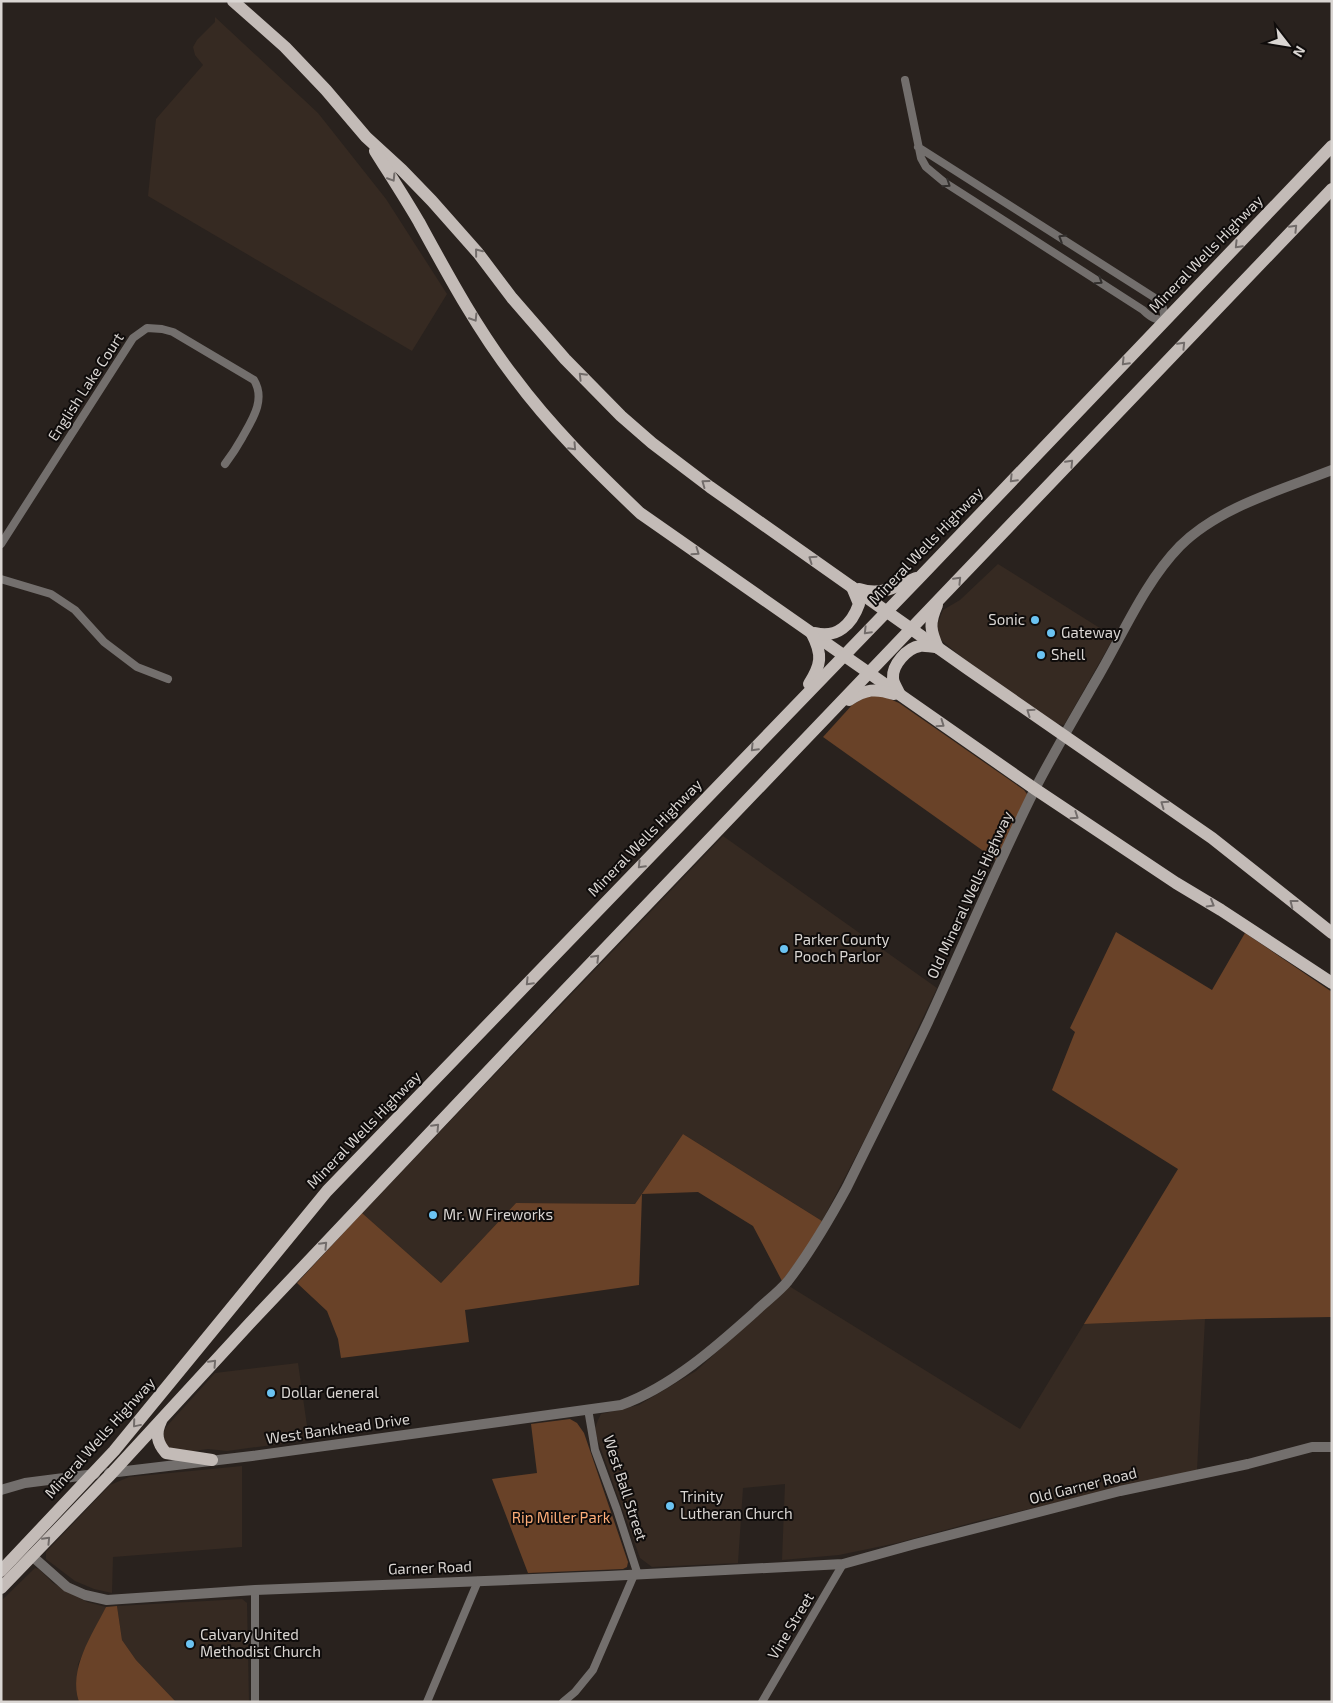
<svg xmlns="http://www.w3.org/2000/svg" width="1333" height="1703" font-family="'Exo 2',sans-serif">
<style>
.built{fill:#362a22}
.green{fill:#694228}
.lines{fill:none;stroke-linecap:round;stroke-linejoin:round}
.minor{stroke:#736f6d;stroke-width:8}
.tertiary{stroke:#736f6d;stroke-width:10}
.primary{stroke:#c3bbb7;stroke-width:12}
.oneway{stroke:#726c6a}
.oneway2{stroke:#322f2d}
.poi-dot{fill:#6bc3f2;stroke:#0f0c0b;stroke-width:2}
.labels{text-anchor:middle;stroke-width:4;stroke-linejoin:round;paint-order:stroke}
.street-label{font-size:15px;fill:#dad6d3;stroke:#0f0c0b}
.poi-label{font-size:15px;fill:#dad6d3;stroke:#0f0c0b;text-anchor:start}
.park-label{font-size:15px;fill:#fead78;stroke:#0f0c0b}
</style>
<rect width="100%" height="100%" fill="#29221e"/>
<g class="built">
<polygon points="215,17 318,113 386,199 447,294 412,351 148,196 156,119 203,65 195,55 193,47 197,40 215,22"/>
<polygon points="998,564 1114,637 1064,725 1052,723 970,664 940,639 937,625 943,610 960,600"/>
<polygon points="723,836 937,988 869,1131 822,1221 683,1134 635,1204 516,1203 441,1283 362,1213"/>
<polygon points="789,1286 1020,1429 1084,1324 1205,1319 1197,1470 982,1520 897,1543 839,1555 782,1560 785,1484 743,1488 738,1563 652,1567 640,1558 597,1438 595,1428 598,1420 601,1414 639,1405 696,1371"/>
<polygon points="298,1363 309,1440 227,1451 208,1449 179,1453 166,1448 163,1434 166,1427 215,1373"/>
<polygon points="242,1466 242,1547 113,1557 112,1593 94,1589 75,1581 46,1559 46,1552 110,1485 129,1477"/>
<polygon points="35,1568 39,1569 53,1583 70,1593 87,1602 106,1607 78,1664 77,1694 79,1702 1,1702 1,1601"/>
<polygon points="242,1599 247,1603 249,1702 176,1702 136,1660 122,1640 117,1606"/>
</g>
<g class="green">
<polygon points="881,695 899,703 1024,790 1027,794 1027,800 996,860 823,737 852,705 866,697"/>
<polygon points="1116,932 1212,990 1245,933 1332,992 1332,1317 1205,1319 1084,1324 1178,1169 1052,1090 1075,1032 1070,1028"/>
<polygon points="683,1134 822,1221 809,1245 782,1281 753,1226 698,1192 642,1194 639,1285 465,1310 469,1342 341,1358 338,1339 327,1311 297,1283 362,1213 441,1283 516,1203 635,1204"/>
<polygon points="570,1419 577,1423 584,1433 628,1562 627,1567 623,1569 528,1573 492,1479 537,1473 531,1424"/>
<path d="M117,1606L122,1640L136,1660L176,1702H79C68,1669 92,1635 106,1607Z"/>
</g>
<g class="lines">
<g class="minor">
<path d="M905,80L921,158L926,167L944,182L1143,310C1150,317 1155,320 1165,320L1163,308L1155,298L918,147"/>
<path d="M1,544L133,338L147,328L162,329L173,332L254,380C266,400 252,420 242,438C237,447 231,456 225,464"/>
<polyline points="1,579 51,594 75,610 104,642 137,667 168,679"/>
<polyline points="588,1409 595,1450 617,1510 638,1575"/>
<polyline points="255,1702 255,1590"/>
<polyline points="427,1702 478,1581"/>
<polyline points="563,1702 575,1692 593,1670 634,1575"/>
<polyline points="762,1702 843,1564"/>
</g>
<g class="tertiary">
<path d="M109,1473L252,1456L621,1405C671,1387 716,1347 755,1312C765,1302 779,1292 788,1281C811,1251 829,1220 847,1187C874,1132 902,1077 928,1022C964,944 997,865 1035,789C1055,750 1077,713 1099,675C1124,632 1145,582 1180,546C1219,507 1281,490 1332,470"/>
<polyline points="1,1490 25,1483 95,1474"/>
<polyline points="32,1556 67,1587 85,1595 107,1600 255,1590 608,1576 843,1564 915,1544 1120,1491 1248,1464 1312,1447 1332,1447"/>
</g>
<g class="primary">
<polyline points="233,1 285,47 326,90 366,137 402,170 432,201 478,253 512,298 565,359 621,416 652,443 710,487 968,669 1212,838 1332,933"/>
<path d="M375,151C390,175 405,198 419,222C448,275 477,329 514,377C551,427 595,470 640,513L1035,789L1176,883L1221,910L1332,983"/>
<path d="M859,589C881,596 895,587 916,578"/>
<path d="M937,605C929,623 930,630 938,648"/>
<path d="M815,633C837,639 852,624 859,604L852,587"/>
<path d="M809,684C821,665 823,655 812,634"/>
<path d="M899,693C897,688 893,683 893,678C892,665 907,648 920,646C924,645 931,647 936,647"/>
<path d="M849,700C866,689 875,688 894,694"/>
<path d="M161,1421C155,1433 157,1443 166,1453L212,1460"/>
<polyline points="1,1571 114,1451 327,1191 922,575 1332,146"/>
<polyline points="1,1588 112,1473 250,1323 549,1007 1332,189"/>
</g>
</g>
<defs><path id="oneway-chevron" d="M-2-3.5L2.5 0L-2 3.5" fill="none" stroke-width="1.6" stroke-linecap="round" stroke-linejoin="round" transform="scale(1.25)"/></defs>
<g class="oneway">
<use href="#oneway-chevron" transform="translate(392 178) rotate(58)"/>
<use href="#oneway-chevron" transform="translate(1294 228) rotate(-46)"/>
<use href="#oneway-chevron" transform="translate(1238 245) rotate(134)"/>
<use href="#oneway-chevron" transform="translate(478 252) rotate(-129)"/>
<use href="#oneway-chevron" transform="translate(474 318) rotate(58)"/>
<use href="#oneway-chevron" transform="translate(1182 345) rotate(-46)"/>
<use href="#oneway-chevron" transform="translate(1125 362) rotate(134)"/>
<use href="#oneway-chevron" transform="translate(582 376) rotate(-134)"/>
<use href="#oneway-chevron" transform="translate(573 447) rotate(47)"/>
<use href="#oneway-chevron" transform="translate(1070 463) rotate(-46)"/>
<use href="#oneway-chevron" transform="translate(1013 479) rotate(134)"/>
<use href="#oneway-chevron" transform="translate(705 483) rotate(-144)"/>
<use href="#oneway-chevron" transform="translate(696 552) rotate(35)"/>
<use href="#oneway-chevron" transform="translate(812 559) rotate(-145)"/>
<use href="#oneway-chevron" transform="translate(958 580) rotate(-46)"/>
<use href="#oneway-chevron" transform="translate(867 631) rotate(134)"/>
<use href="#oneway-chevron" transform="translate(1030 712) rotate(-145)"/>
<use href="#oneway-chevron" transform="translate(941 724) rotate(35)"/>
<use href="#oneway-chevron" transform="translate(754 748) rotate(134)"/>
<use href="#oneway-chevron" transform="translate(1164 804) rotate(-145)"/>
<use href="#oneway-chevron" transform="translate(1075 816) rotate(34)"/>
<use href="#oneway-chevron" transform="translate(641 865) rotate(134)"/>
<use href="#oneway-chevron" transform="translate(1293 903) rotate(-142)"/>
<use href="#oneway-chevron" transform="translate(1211 904) rotate(30)"/>
<use href="#oneway-chevron" transform="translate(596 958) rotate(-46)"/>
<use href="#oneway-chevron" transform="translate(529 982) rotate(134)"/>
<use href="#oneway-chevron" transform="translate(436 1127) rotate(-47)"/>
<use href="#oneway-chevron" transform="translate(324 1245) rotate(-46)"/>
<use href="#oneway-chevron" transform="translate(213 1363) rotate(-47)"/>
<use href="#oneway-chevron" transform="translate(136 1424) rotate(130)"/>
<use href="#oneway-chevron" transform="translate(47 1540) rotate(-46)"/>
</g>
<g class="oneway2">
<use href="#oneway-chevron" transform="translate(947 184) rotate(34)"/>
<use href="#oneway-chevron" transform="translate(1062 238) rotate(-148)"/>
<use href="#oneway-chevron" transform="translate(1099 281) rotate(33)"/>
</g>
<g class="poi-dot">
<circle cx="1035" cy="620" r="5"/>
<circle cx="1051" cy="633" r="5"/>
<circle cx="1041" cy="655" r="5"/>
<circle cx="784" cy="949" r="5"/>
<circle cx="433" cy="1215" r="5"/>
<circle cx="271" cy="1393" r="5"/>
<circle cx="670" cy="1506" r="5"/>
<circle cx="190" cy="1644" r="5"/>
</g>
<g class="labels">
<g class="street-label">
<text transform="translate(1206 254) rotate(-46)" y="5">Mineral Wells Highway</text>
<text transform="translate(86 387) rotate(-57)" y="5">English Lake Court</text>
<text transform="translate(926 546) rotate(-46)" y="5">Mineral Wells Highway</text>
<text transform="translate(645 838) rotate(-46)" y="5">Mineral Wells Highway</text>
<text transform="translate(970 895) rotate(-65)" y="5">Old Mineral Wells Highway</text>
<text transform="translate(364 1130) rotate(-46)" y="5">Mineral Wells Highway</text>
<text transform="translate(338 1429) rotate(-8)" y="5">West Bankhead Drive</text>
<text transform="translate(100 1438) rotate(-48)" y="5">Mineral Wells Highway</text>
<text transform="translate(1083 1486) rotate(-14)" y="5">Old Garner Road</text>
<text transform="translate(625 1488) rotate(72)" y="5">West Ball Street</text>
<text transform="translate(430 1568) rotate(-2)" y="5">Garner Road</text>
<text transform="translate(791 1626) rotate(-59)" y="5">Vine Street</text>
</g>
<g class="poi-label">
<text x="1025" y="625" text-anchor="end">Sonic</text>
<text x="1061" y="638">Gateway</text>
<text x="1051" y="660">Shell</text>
<text x="794" y="945">Parker County<tspan x="794" dy="17">Pooch Parlor</tspan></text>
<text x="443" y="1220">Mr. W Fireworks</text>
<text x="281" y="1398">Dollar General</text>
<text x="680" y="1502">Trinity<tspan x="680" dy="17">Lutheran Church</tspan></text>
<text x="200" y="1640">Calvary United<tspan x="200" dy="17">Methodist Church</tspan></text>
</g>
<g class="park-label">
<text x="561" y="1523">Rip Miller Park</text>
</g>
</g>
<rect width="1333" height="1703" fill="none" stroke="#dad6d3" stroke-width="5"/>
<g transform="translate(1288 45) rotate(121)" stroke="#0f0c0b" stroke-width="4" paint-order="stroke">
<path d="M0-4L9 19L0 12L-9 19Z" fill="#dad6d3"/>
<text y="-8" font-size="14" font-weight="bold" text-anchor="middle" fill="#dad6d3">N</text>
</g>
</svg>
